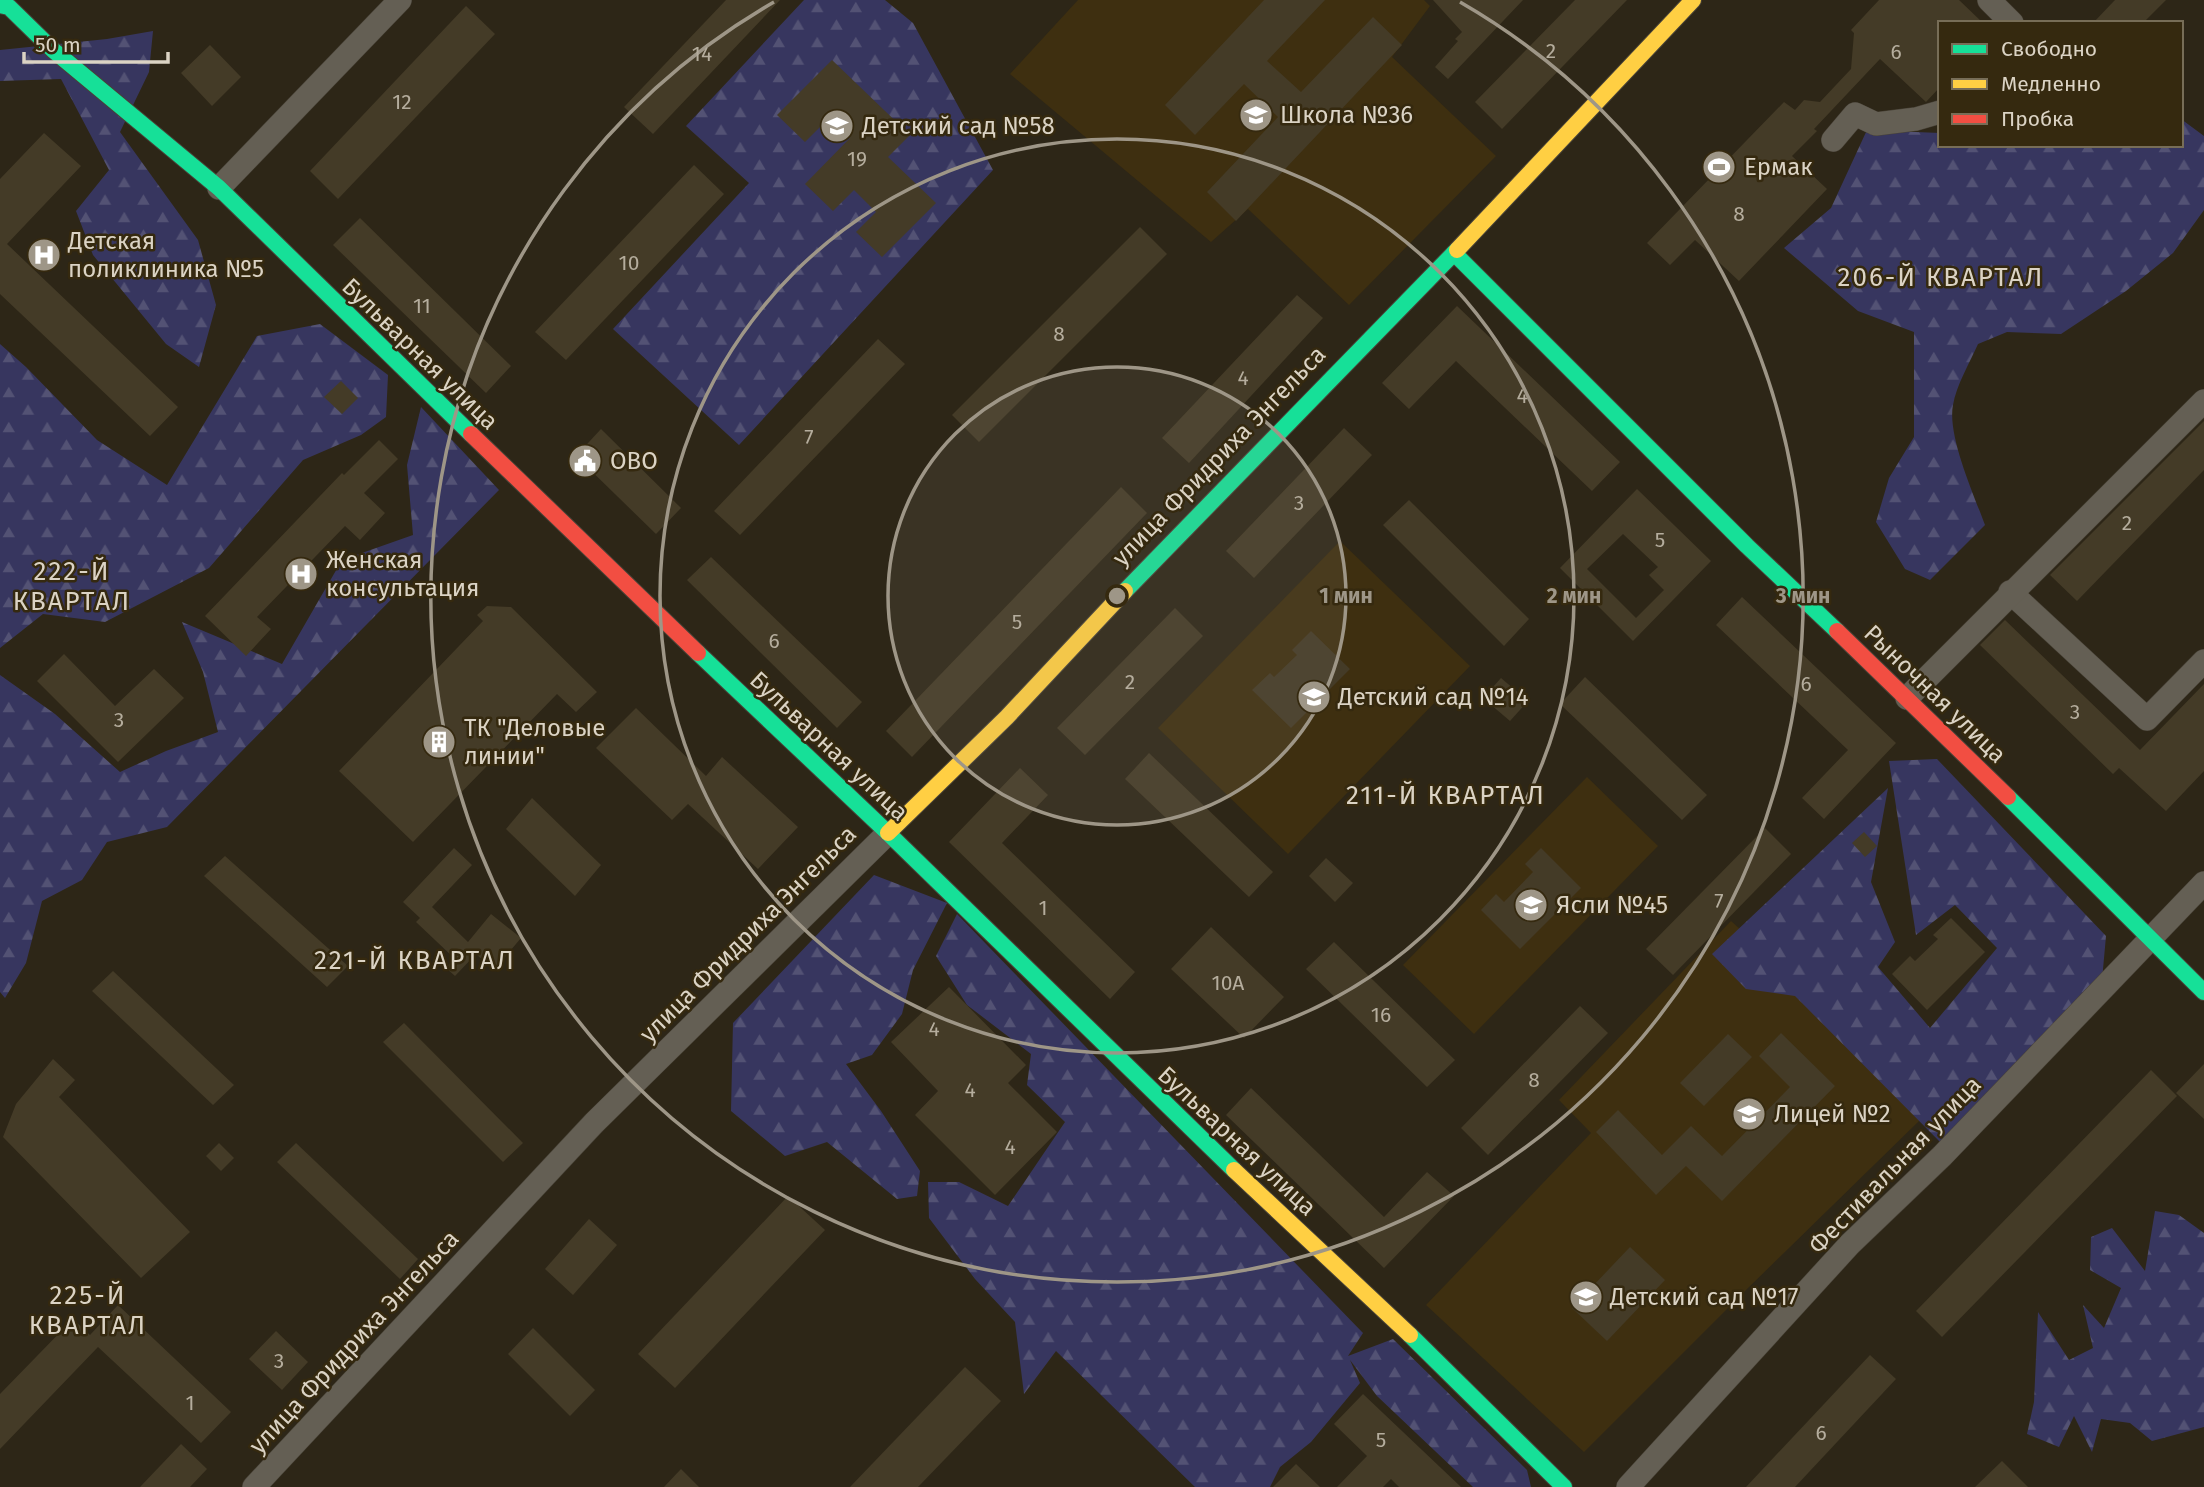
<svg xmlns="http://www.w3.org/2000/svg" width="2204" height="1487" font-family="'Fira Sans',sans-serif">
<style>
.built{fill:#3e2f10}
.forest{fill:url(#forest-firs)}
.building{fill:#443b27;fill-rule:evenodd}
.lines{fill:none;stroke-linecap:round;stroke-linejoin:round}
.street-casing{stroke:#484237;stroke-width:24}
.fast-casing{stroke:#484237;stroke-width:18}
.slow-casing{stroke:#484237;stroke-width:18}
.jam-casing{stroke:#484237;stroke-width:18}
.street{stroke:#645f54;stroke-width:23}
.fast{stroke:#16e098;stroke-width:16}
.slow{stroke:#ffcf43;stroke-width:16}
.jam{stroke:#f24e42;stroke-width:16}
.ring{fill:none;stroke:#9e9687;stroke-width:3.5}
.labels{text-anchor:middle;stroke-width:5;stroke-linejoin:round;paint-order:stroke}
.number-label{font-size:21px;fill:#b5ad9d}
.poi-label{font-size:24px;fill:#dbd3c4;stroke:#35290f;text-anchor:start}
.street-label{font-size:24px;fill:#dbd3c4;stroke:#35290f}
.neighbourhood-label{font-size:26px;letter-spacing:2px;fill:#dbd3c4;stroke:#35290f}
.centre{fill:#9e9687;stroke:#35290f;stroke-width:3.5}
.ring-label{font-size:21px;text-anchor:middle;font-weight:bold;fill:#9e9687;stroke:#35290f;stroke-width:5;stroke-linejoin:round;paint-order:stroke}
</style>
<defs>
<pattern id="forest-firs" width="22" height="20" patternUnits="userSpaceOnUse" patternTransform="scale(1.75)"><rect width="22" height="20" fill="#37365f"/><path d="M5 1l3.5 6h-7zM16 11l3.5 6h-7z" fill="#535274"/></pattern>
</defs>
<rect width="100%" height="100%" fill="#2d2617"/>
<g class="built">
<polygon points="1078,0 1424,0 1430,6 1392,57 1496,156 1349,305 1248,209 1211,242 1010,74"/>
<polygon points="1340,541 1470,666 1288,854 1158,728"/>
<polygon points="1587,777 1658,846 1474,1034 1403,965"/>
<polygon points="1731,921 1779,964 1960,1081 1747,1289 1584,1452 1426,1305 1591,1133 1559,1100"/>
</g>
<g class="forest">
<polygon points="804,0 885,0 913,23 993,170 739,445 613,329 749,183 686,126"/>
<polygon points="153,31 149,72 120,132 198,240 216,305 199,367 166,344 93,255 76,211 109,170 61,79 0,81 0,50 107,39"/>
<path d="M2181,119L2204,136V210L2173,253L2126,291L2061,334L2007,332L1978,344C1970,362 1956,386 1953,405C1947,435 1974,495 1985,525L1930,580L1905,569L1876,522L1889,478L1914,437V332L1858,311L1784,248L1831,208L1867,130L1940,133V145H2181Z"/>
<polygon points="320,324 388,375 386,417 361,435 303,460 209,568 105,622 43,614 0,648 0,344 26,367 97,440 167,485 257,336"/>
<polygon points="421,407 499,490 167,827 107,842 82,880 42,901 26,963 5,998 0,992 0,675 55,714 120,772 166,751 218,732 203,672 182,622 282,664 342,560 413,535 407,465"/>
<polygon points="1937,759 2106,936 2102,980 1948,1150 1795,996 1746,989 1712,954 1888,788 1871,882 1895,942 1878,967 1930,1028 1997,948 1955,905 1916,935 1889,761"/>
<polygon points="874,875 947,903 913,970 902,1014 872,1055 846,1064 881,1111 920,1171 917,1196 897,1199 827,1142 785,1156 731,1111 733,1023"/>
<polygon points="957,914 1363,1333 1348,1356 1393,1339 1527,1470 1531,1487 1473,1487 1377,1396 1350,1360 1360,1383 1311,1442 1280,1467 1270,1487 1195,1487 1056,1351 1024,1394 1015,1322 975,1279 929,1218 928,1182 959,1182 1008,1206 1065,1122 1027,1085 1031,1054 967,1005 936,956"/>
<polygon points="2155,1211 2179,1215 2204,1233 2204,1427 2152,1441 2130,1423 2101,1419 2092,1452 2074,1416 2059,1447 2027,1434 2034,1402 2038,1312 2069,1360 2093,1348 2083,1305 2104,1328 2121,1288 2090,1270 2091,1237 2112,1228 2145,1271"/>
</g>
<g class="building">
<polygon points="726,0 780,0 653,134 624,107"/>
<polygon points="1264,0 1325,0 1267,61 1301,92 1373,17 1402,45 1236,221 1207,192 1278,117 1244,84 1195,135 1165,105"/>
<polygon points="1433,0 1523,0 1448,79 1435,67 1458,41 1455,39 1462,32"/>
<polygon points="1575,0 1627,0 1502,129 1475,102"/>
<polygon points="1879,0 1959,0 1983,23 1940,23 1940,87 1926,102 1880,59 1814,129 1817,131 1792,156 1827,189 1739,281 1695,240 1670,265 1647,243 1784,102 1795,110 1804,100 1820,102 1851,69 1854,33 1851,30"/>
<polygon points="2115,0 2166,0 2143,23 2093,23"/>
<polygon points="466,6 495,34 338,199 310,171"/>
<polygon points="210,45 241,77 212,106 181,73"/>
<polygon points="832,60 910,135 888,157 936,203 882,257 856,232 876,212 854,190 833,211 805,184 850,138 829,118 805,142 777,115"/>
<polygon points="44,133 81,166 7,244 178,407 150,436 0,294 0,179"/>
<polygon points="694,165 724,194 566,360 535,332"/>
<polygon points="360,218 511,366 486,393 333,245"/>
<polygon points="1140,227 1167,254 979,442 952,415"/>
<polygon points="1297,295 1323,318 1189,463 1162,438"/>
<polygon points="1457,306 1620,462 1592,491 1456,361 1409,409 1382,383"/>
<polygon points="878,339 905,364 740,535 714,511"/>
<polygon points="341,381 358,398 342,414 324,397"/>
<polygon points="2204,421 2204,470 2077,601 2050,575"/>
<polygon points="1344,428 1372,455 1254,578 1226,551"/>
<polygon points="601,429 681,508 656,534 576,456"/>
<polygon points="379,440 398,459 364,493 385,513 360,540 345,526 257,617 271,629 246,656 205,616 342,473 344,475"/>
<polygon points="1121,487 1147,513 912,757 886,731"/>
<path d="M1637,489L1711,561L1633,641L1560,568ZM1623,534L1658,567L1649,575L1664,590L1636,618L1587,569Z"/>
<polygon points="1409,500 1529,619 1504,646 1383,525"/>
<polygon points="711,557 862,702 837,728 687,580"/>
<polygon points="1742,597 1896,743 1824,819 1802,798 1848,750 1716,625"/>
<polygon points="487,606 511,607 597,692 576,712 557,694 413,842 339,771 483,621 477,615"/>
<polygon points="1175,608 1203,636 1085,755 1057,728"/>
<polygon points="2005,620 2140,750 2204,684 2204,771 2166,811 2119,768 2113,774 1980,645"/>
<polygon points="1311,631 1350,669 1291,728 1252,690 1270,673 1274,677 1297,655 1292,650"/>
<polygon points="64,654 115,706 154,669 184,698 118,762 37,681"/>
<polygon points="1585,677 1707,795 1682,820 1560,704"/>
<polygon points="1501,678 1528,701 1510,721 1483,698"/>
<polygon points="636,708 706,776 722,757 798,827 758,869 688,804 672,820 596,748"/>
<polygon points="1149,753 1273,872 1249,897 1125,779"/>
<polygon points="1020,768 1048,795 1002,843 1135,972 1110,999 949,842"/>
<polygon points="532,798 601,865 575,896 506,829"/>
<polygon points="1765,828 1791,854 1673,975 1646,949"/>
<polygon points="1864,832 1877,846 1865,857 1852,843"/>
<polygon points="454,848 472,865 432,907 468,942 491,914 521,938 494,970 476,954 455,976 446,968 454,958 416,922 420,918 403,902"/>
<polygon points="1541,848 1581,888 1520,949 1481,910 1496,894 1504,902 1533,872 1525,864"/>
<polygon points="225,856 348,966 327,987 204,876"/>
<polygon points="1326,858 1353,883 1335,902 1309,876"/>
<polygon points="1951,918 1985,952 1927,1010 1892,974 1910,956 1915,961 1938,939 1933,935"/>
<polygon points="1211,927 1284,997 1244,1038 1171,969"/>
<polygon points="1334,942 1455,1060 1427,1087 1306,969"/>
<polygon points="113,971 234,1085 213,1105 92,991"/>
<polygon points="949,987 1026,1065 1008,1083 1057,1132 995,1195 915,1115 938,1091 891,1042"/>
<polygon points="1580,1006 1608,1033 1488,1155 1461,1128"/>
<polygon points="404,1023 523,1143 503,1162 383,1042"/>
<polygon points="1781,1033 1835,1086 1722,1201 1686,1166 1656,1195 1596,1132 1618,1110 1662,1155 1691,1126 1722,1156 1790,1087 1759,1056"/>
<polygon points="1728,1034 1752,1057 1704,1106 1680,1083"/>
<polygon points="53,1059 75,1080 59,1097 190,1232 141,1278 3,1137 16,1104"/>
<polygon points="2204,1064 2204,1119 2176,1093"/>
<polygon points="2151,1070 2177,1096 1942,1337 1916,1311"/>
<polygon points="1251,1088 1384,1217 1427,1172 1454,1196 1384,1268 1226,1115"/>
<polygon points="219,1143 234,1158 221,1171 206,1156"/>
<polygon points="296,1143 418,1259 400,1279 277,1162"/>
<polygon points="788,1196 825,1230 675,1388 638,1354"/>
<polygon points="589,1219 617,1245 573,1295 545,1269"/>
<polygon points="1630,1247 1665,1280 1607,1341 1572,1308"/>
<polygon points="118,1305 231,1412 201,1443 98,1347 0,1449 0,1394 73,1319 90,1335"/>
<polygon points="533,1328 595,1390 570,1416 508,1354"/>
<polygon points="276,1331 308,1362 282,1390 249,1359"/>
<polygon points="1870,1355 1896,1379 1795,1487 1746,1487"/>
<polygon points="965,1367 1001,1401 918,1487 850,1487"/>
<polygon points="1363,1394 1461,1487 1399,1487 1391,1479 1383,1487 1337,1487 1367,1456 1334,1424"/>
<polygon points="181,1444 207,1469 190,1487 140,1487"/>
<polygon points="2002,1461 2028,1487 1975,1487"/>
<polygon points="1296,1464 1320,1487 1273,1487"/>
<polygon points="681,1469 699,1487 664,1487"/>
</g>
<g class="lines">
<defs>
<g id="street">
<polyline points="1989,0 2012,23"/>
<polyline points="1833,140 1855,114 1876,124 1916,119 1940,112"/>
<polyline points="219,188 400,0"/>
<polyline points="2010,592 2147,719 2204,661"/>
<polyline points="1907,698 2204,401"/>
<polyline points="254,1487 594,1123 888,833"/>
<polyline points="1628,1487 1850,1244 1942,1156 2204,883"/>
</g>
<g id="fast">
<polyline points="0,5 9,7 53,50 219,188 471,434"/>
<polyline points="1454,253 1747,546 1837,631"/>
<polyline points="1125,591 1457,250"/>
<polyline points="698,653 888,833 1234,1170"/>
<polyline points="2008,797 2204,992"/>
<polyline points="1410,1335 1564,1487"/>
</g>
<g id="slow">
<polyline points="1457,250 1693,0"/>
<polyline points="888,833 1007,717 1125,591"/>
<polyline points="1234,1170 1410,1335"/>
</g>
<g id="jam">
<polyline points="471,434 698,653"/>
<polyline points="1837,631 2008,797"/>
</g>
</defs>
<use href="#street" class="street-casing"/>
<use href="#fast" class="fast-casing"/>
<use href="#slow" class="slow-casing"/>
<use href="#jam" class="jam-casing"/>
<use href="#street" class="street"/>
<use href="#fast" class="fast"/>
<use href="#slow" class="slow"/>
<use href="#jam" class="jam"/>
</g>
<circle cx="1117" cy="596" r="229" fill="#9e9687" fill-opacity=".12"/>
<g class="ring">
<circle cx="1117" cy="596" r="229"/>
<circle cx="1117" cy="596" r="457"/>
<path d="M1460 2A686 686 0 1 1 774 2"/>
</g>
<defs>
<symbol id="school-disc" viewBox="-11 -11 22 22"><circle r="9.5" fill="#9e9687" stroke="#35290f"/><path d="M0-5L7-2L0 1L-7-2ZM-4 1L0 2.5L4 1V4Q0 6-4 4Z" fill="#fff"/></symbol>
<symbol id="stadium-disc" viewBox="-11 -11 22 22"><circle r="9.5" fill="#9e9687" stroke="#35290f"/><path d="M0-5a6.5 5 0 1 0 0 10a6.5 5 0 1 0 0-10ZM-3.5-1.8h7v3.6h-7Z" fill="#fff"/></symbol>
<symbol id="hospital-disc" viewBox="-11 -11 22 22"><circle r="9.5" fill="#9e9687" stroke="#35290f"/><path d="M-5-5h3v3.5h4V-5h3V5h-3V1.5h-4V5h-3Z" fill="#fff"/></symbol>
<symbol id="civic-disc" viewBox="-11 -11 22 22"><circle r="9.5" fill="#9e9687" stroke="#35290f"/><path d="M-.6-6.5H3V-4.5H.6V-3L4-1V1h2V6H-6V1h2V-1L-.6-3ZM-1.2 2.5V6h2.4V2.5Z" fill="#fff"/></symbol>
<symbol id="building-disc" viewBox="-11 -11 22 22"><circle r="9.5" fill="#9e9687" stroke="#35290f"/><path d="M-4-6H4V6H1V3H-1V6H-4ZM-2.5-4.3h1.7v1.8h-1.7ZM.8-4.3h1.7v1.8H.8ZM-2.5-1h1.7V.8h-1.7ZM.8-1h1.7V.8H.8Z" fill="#fff"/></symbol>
</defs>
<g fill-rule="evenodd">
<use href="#school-disc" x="1237" y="96" width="38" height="38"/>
<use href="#school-disc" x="818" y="107" width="38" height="38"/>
<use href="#stadium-disc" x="1700" y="148" width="38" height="38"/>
<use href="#hospital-disc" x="25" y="236" width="38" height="38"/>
<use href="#civic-disc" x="566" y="442" width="38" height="38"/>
<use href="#hospital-disc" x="282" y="555" width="38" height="38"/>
<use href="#school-disc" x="1295" y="678" width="38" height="38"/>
<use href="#building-disc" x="420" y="723" width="38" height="38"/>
<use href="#school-disc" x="1512" y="886" width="38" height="38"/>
<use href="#school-disc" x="1730" y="1095" width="38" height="38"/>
<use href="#school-disc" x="1567" y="1278" width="38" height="38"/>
</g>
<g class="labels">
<g class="number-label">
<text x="1551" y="58">2</text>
<text x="1896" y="59">6</text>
<text x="702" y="61">14</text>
<text x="402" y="109">12</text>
<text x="857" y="166">19</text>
<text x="1739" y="221">8</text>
<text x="629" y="270">10</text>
<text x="422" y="313">11</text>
<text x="1059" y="341">8</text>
<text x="1243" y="385">4</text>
<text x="1522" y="403">4</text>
<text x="809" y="444">7</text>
<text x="1299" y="510">3</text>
<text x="2127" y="530">2</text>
<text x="1660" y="547">5</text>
<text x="1017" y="629">5</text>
<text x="774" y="648">6</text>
<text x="1130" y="689">2</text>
<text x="1806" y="691">6</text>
<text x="2075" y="719">3</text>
<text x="119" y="727">3</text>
<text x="1719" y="908">7</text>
<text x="1043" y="915">1</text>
<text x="1228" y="990">10А</text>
<text x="1381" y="1022">16</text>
<text x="934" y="1036">4</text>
<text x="1534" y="1087">8</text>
<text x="970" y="1097">4</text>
<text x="1010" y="1154">4</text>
<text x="279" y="1368">3</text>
<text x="190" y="1410">1</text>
<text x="1821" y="1440">6</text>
<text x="1381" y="1447">5</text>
</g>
<g class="poi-label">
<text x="1280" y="123">Школа №36</text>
<text x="862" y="134">Детский сад №58</text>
<text x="1744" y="175">Ермак</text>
<text x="68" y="249">Детская<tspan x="68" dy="28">поликлиника №5</tspan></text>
<text x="610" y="469">ОВО</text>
<text x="326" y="568">Женская<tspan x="326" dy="28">консультация</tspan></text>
<text x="1338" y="705">Детский сад №14</text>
<text x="464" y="736">ТК "Деловые<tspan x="464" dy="28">линии"</tspan></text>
<text x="1556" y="913">Ясли №45</text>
<text x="1774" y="1122">Лицей №2</text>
<text x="1610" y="1305">Детский сад №17</text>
</g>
<g class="street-label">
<text transform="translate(420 354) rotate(44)" y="8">Бульварная улица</text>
<text transform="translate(1219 456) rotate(-46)" y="8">улица Фридриха Энгельса</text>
<text transform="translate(1935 694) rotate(44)" y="8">Рыночная улица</text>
<text transform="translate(829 746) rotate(43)" y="8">Бульварная улица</text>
<text transform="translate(748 934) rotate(-45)" y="8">улица Фридриха Энгельса</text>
<text transform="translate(1237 1141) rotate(43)" y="8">Бульварная улица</text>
<text transform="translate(1895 1165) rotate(-46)" y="8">Фестивальная улица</text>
<text transform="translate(354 1342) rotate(-47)" y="8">улица Фридриха Энгельса</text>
</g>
<g class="neighbourhood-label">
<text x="1941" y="286">206-Й КВАРТАЛ</text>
<text x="72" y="580">222-Й<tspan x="72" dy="30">КВАРТАЛ</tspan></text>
<text x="1446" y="804">211-Й КВАРТАЛ</text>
<text x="415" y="969">221-Й КВАРТАЛ</text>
<text x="88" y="1304">225-Й<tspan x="88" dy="30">КВАРТАЛ</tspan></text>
</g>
</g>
<circle cx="1117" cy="596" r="10" class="centre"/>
<g class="ring-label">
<text x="1346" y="603">1 мин</text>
<text x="1574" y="603">2 мин</text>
<text x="1803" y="603">3 мин</text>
</g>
<rect x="1938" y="21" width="245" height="126" fill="#35290f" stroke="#776d57" stroke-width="2"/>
<rect x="1952" y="44" width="35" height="10" fill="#16e098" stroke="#776d57" stroke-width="2"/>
<text x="2001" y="56" font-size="21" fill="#dbd3c4">Свободно</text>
<rect x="1952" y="79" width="35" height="10" fill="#ffcf43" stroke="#776d57" stroke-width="2"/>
<text x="2001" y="91" font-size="21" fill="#dbd3c4">Медленно</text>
<rect x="1952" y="114" width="35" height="10" fill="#f24e42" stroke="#776d57" stroke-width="2"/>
<text x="2001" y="126" font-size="21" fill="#dbd3c4">Пробка</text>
<path d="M24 52v10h144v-10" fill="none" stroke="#dbd3c4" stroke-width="3.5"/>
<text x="35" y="52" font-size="21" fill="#dbd3c4" stroke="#35290f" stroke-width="5" paint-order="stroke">50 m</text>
</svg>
